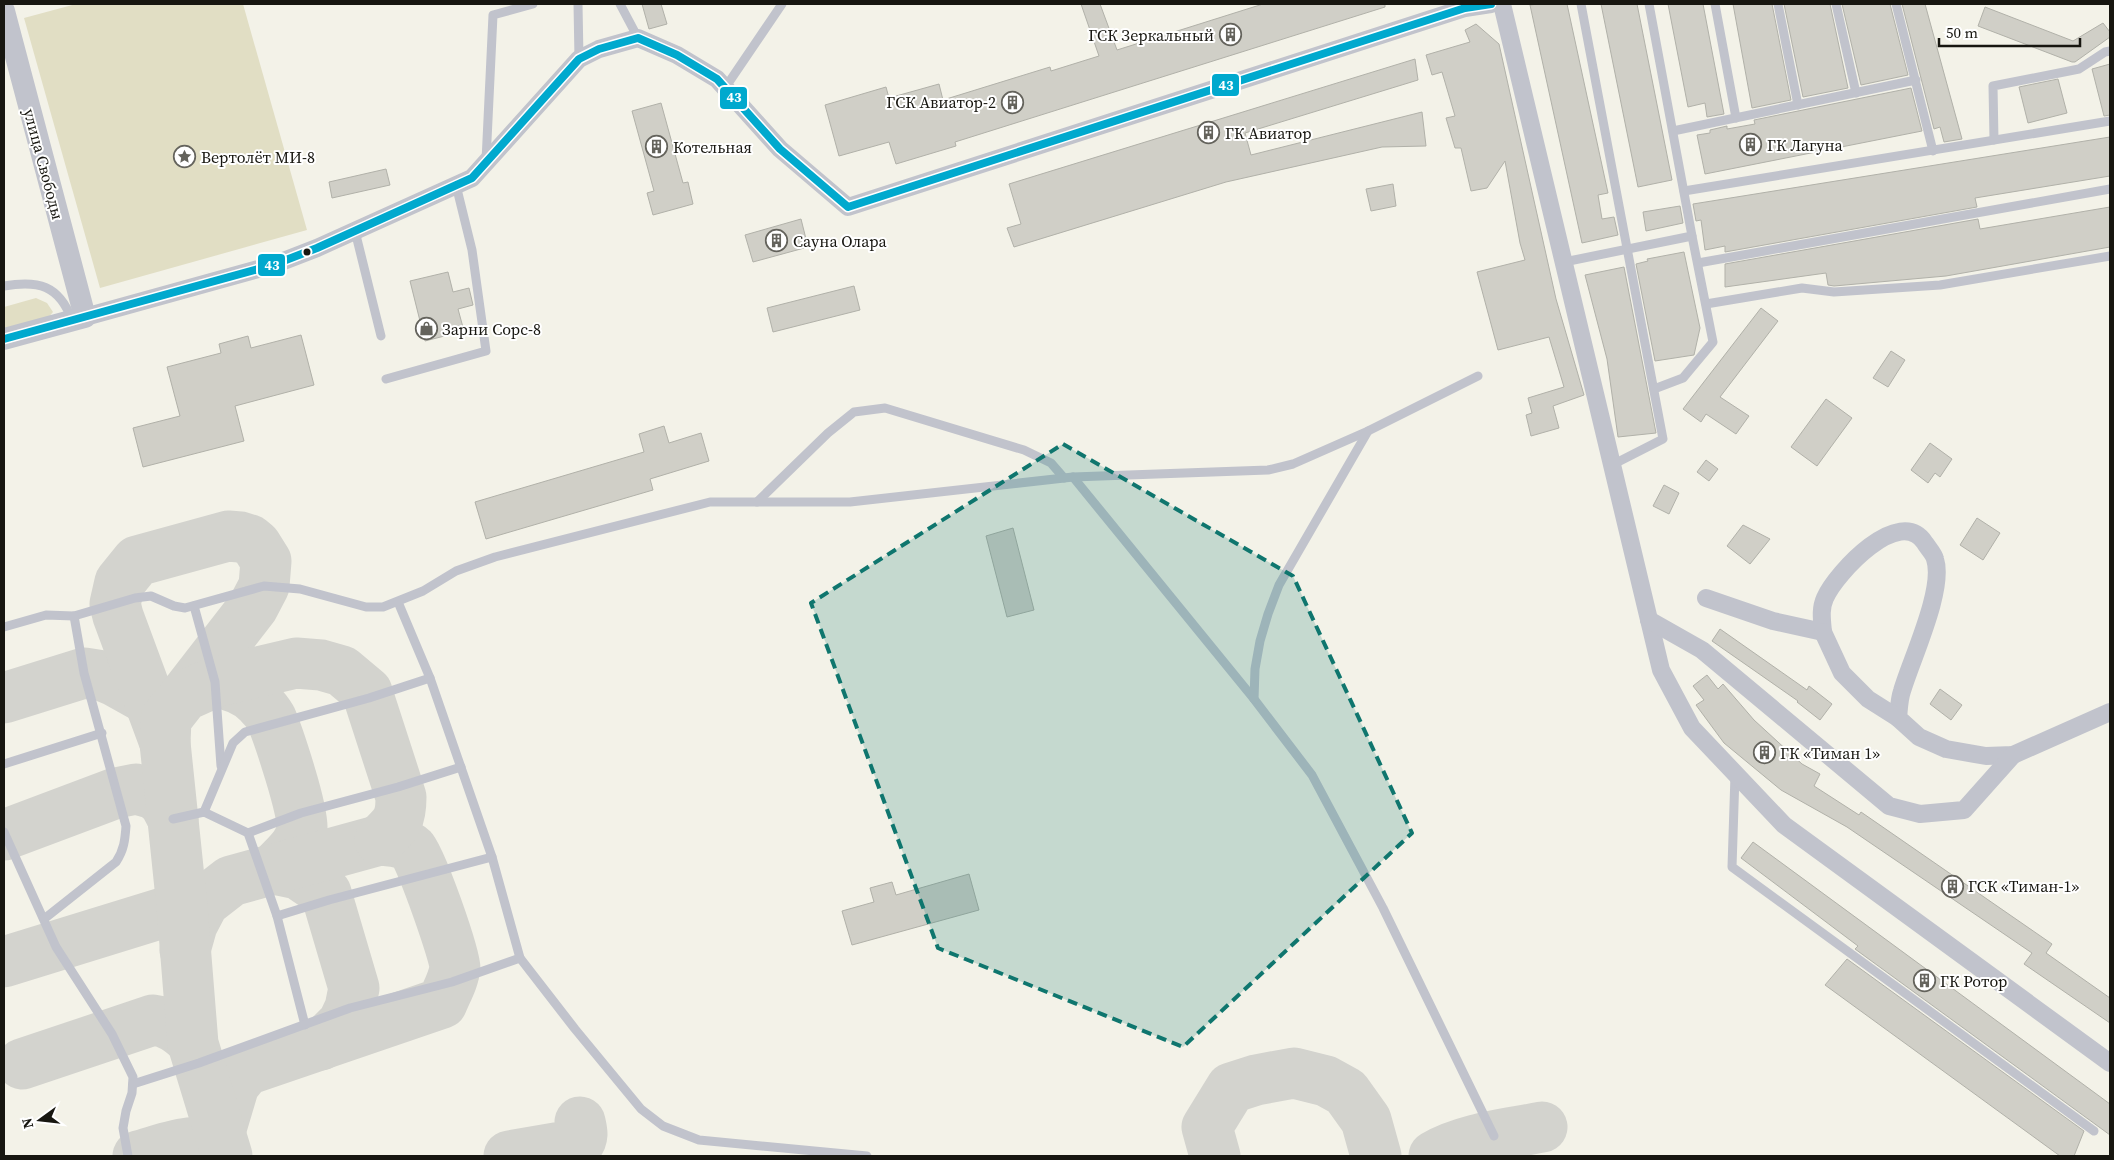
<svg xmlns="http://www.w3.org/2000/svg" width="2114" height="1160" font-family="'Source Serif 4',serif">
<style>
.green{fill:#e1dec4}
.lines{fill:none;stroke-linecap:round;stroke-linejoin:round}
.taxiway{stroke:#d3d3ce;stroke-width:51}
.building{fill:#d0cfc7;stroke:#b1b1a9}
.service{stroke:#c1c3cc;stroke-width:9}
.minor{stroke:#c1c3cc;stroke-width:18}
.tertiary{stroke:#c1c3cc;stroke-width:22}
.bus-1-casing{stroke:#fff;stroke-width:11}
.bus-1{stroke:#00a9ce;stroke-width:8}
.marked{fill:#0f766e;fill-opacity:0.2;stroke:#0f766e;stroke-width:4;stroke-dasharray:10 6;stroke-linejoin:round}
.bus-dot{fill:#171610;stroke:#fff;stroke-width:2}
.labels{text-anchor:middle;stroke-width:4;stroke-linejoin:round;paint-order:stroke}
.poi-label{font-size:16px;fill:#171610;stroke:#fff;text-anchor:start}
.street-label{font-size:16px;fill:#171610;stroke:#fff}
.line-badge{stroke:#fff;stroke-width:2}
.badge-label{font-size:14px;text-anchor:middle;font-weight:bold;fill:#fff}
</style>
<rect width="100%" height="100%" fill="#f3f2e8"/>
<g class="green">
<polygon points="76,4 243,4 307,230 100,288 24,18"/>
<polygon points="36,298 47,303 53,312 46,320 4,331 4,307"/>
</g>
<g class="lines">
<g class="taxiway">
<path d="M215,682C232,685 247,690 259,703C263,707 268,713 271,718C278,734 305,815 302,829C299,847 285,856 274,869L298,874L326,893L354,988L350,1008L343,1023L321,1045"/>
<polyline points="4,698 84,673 103,676 115,681 149,700"/>
<polyline points="165,743 118,616 115,604 120,582 137,561 228,536 240,537 250,540 256,545 266,561 264,586 253,607 184,696"/>
<polyline points="4,835 116,793 136,789 154,794 164,802 173,819"/>
<path d="M185,950L192,925L204,902L231,881L380,840C391,841 405,842 413,850C420,856 456,958 455,967C454,979 447,991 442,1003L246,1070L234,1085L220,1132"/>
<polyline points="4,962 182,907"/>
<path d="M22,1064L153,1020C170,1022 180,1030 192,1041"/>
<path d="M138,1156C162,1150 207,1129 224,1156"/>
<path d="M227,1156L193,1044L182,907L165,743L166,719L184,696L215,682L296,663L321,665L342,671L367,692L401,797C401,821 396,824 380,840"/>
<path d="M509,1156L578,1144C584,1137 582,1131 580,1122"/>
<polyline points="1215,1156 1207,1127 1231,1088 1256,1080 1294,1073 1326,1081 1346,1092 1366,1120 1376,1156"/>
<path d="M1434,1156C1465,1138 1507,1134 1542,1127"/>
</g>
</g>
<g class="building">
<polygon points="642,4 661,4 667,24 649,29"/>
<polygon points="1081,4 1100,4 1117,50 1263,4 1385,4 1385,7 955,142 956,146 896,164 889,142 839,156 825,105 886,87 889,98 939,84 943,100 1050,67 1051,71 1099,56"/>
<polygon points="1538,4 1567,4 1608,193 1598,195 1602,219 1614,217 1618,235 1582,243 1530,5"/>
<polygon points="1601,4 1637,4 1672,180 1638,187"/>
<polygon points="1668,4 1703,4 1724,114 1707,117 1705,103 1688,107"/>
<polygon points="1733,4 1772,4 1791,100 1752,108"/>
<polygon points="1784,4 1830,4 1848,88 1803,97"/>
<polygon points="1842,4 1890,4 1908,75 1861,85"/>
<polygon points="1902,4 1925,4 1962,139 1944,142 1940,127 1934,129"/>
<polygon points="1985,7 2073,41 2103,23 2110,32 2110,37 2075,62 2072,62 1978,26"/>
<polygon points="1476,24 1499,44 1556,299 1584,395 1553,406 1559,428 1531,436 1526,415 1532,413 1528,398 1564,387 1549,337 1498,350 1477,272 1525,260 1520,243 1505,161 1487,188 1471,191 1461,148 1455,148 1446,118 1455,116 1442,72 1432,75 1426,55 1470,42 1465,30"/>
<polygon points="1415,59 1418,80 1245,133 1251,155 1422,112 1426,146 1382,147 1226,182 1014,247 1007,228 1021,224 1009,184"/>
<polygon points="2110,64 2110,115 2104,116 2092,69"/>
<polygon points="2058,79 2067,113 2028,123 2019,87"/>
<polygon points="1911,88 1922,131 1705,174 1697,135 1710,133 1710,130 1727,126 1727,129 1755,124 1754,120"/>
<polygon points="661,103 683,183 688,182 693,204 653,215 647,193 654,191 632,111"/>
<polygon points="2110,137 2110,176 1975,198 1977,207 1725,252 1725,246 1705,250 1701,220 1696,221 1693,204"/>
<polygon points="386,169 390,185 332,198 329,182"/>
<polygon points="1393,184 1396,206 1371,211 1366,189"/>
<polygon points="1680,206 1683,223 1646,231 1643,212"/>
<polygon points="2110,207 2110,247 1946,276 1834,286 1828,285 1826,273 1725,287 1725,264 1978,219 1980,229"/>
<polygon points="801,219 808,247 753,262 745,235"/>
<polygon points="1684,252 1700,328 1694,355 1655,361 1636,264 1648,261 1647,259"/>
<polygon points="1624,267 1656,433 1618,437 1607,359 1585,275"/>
<polygon points="448,272 453,292 469,288 473,305 458,309 464,331 425,341 410,281"/>
<polygon points="854,286 860,310 773,332 767,308"/>
<polygon points="1761,308 1778,321 1720,397 1749,416 1736,434 1706,414 1701,422 1683,409"/>
<polygon points="301,335 314,385 235,406 244,441 143,467 133,428 180,416 167,367 221,353 219,344 248,336 251,348"/>
<polygon points="1891,351 1905,360 1888,387 1873,378"/>
<polygon points="1826,399 1852,418 1817,466 1791,447"/>
<polygon points="664,426 669,443 701,433 709,461 650,479 653,490 486,539 475,502 644,452 639,434"/>
<polygon points="1930,443 1952,459 1940,477 1935,473 1928,483 1911,470"/>
<polygon points="1706,460 1718,469 1709,481 1697,472"/>
<polygon points="1664,485 1679,493 1669,514 1653,506"/>
<polygon points="1977,518 2000,533 1983,560 1960,545"/>
<polygon points="1743,525 1770,539 1750,564 1727,546"/>
<polygon points="1013,528 1034,610 1007,617 986,536"/>
<polygon points="1720,629 1807,690 1809,686 1832,704 1820,720 1797,702 1798,701 1712,641"/>
<polygon points="1707,675 1718,689 1723,684 1754,720 1802,764 1820,774 1814,786 1859,815 1861,812 2052,944 2046,953 2110,998 2110,1023 2024,964 2032,953 1847,827 1781,790 1724,743 1696,705 1704,700 1693,686"/>
<polygon points="1940,689 1962,705 1951,720 1930,704"/>
<polygon points="1753,842 2110,1104 2110,1135 1855,949 1858,946 1741,858"/>
<polygon points="969,874 979,910 852,945 842,911 874,902 870,888 892,882 896,895"/>
<polygon points="1847,959 2084,1131 2074,1156 2060,1156 1825,985"/>
</g>
<g class="lines">
<g class="service">
<polyline points="578,4 579,59"/>
<polyline points="620,4 638,38"/>
<polyline points="1581,4 1663,439 1612,465"/>
<polyline points="1715,4 1736,118"/>
<polyline points="1778,4 1798,105"/>
<polyline points="1836,4 1856,93"/>
<polyline points="1896,4 1933,151"/>
<polyline points="725,88 782,4"/>
<polyline points="1673,131 1916,80"/>
<polyline points="1994,140 1993,86 2079,69 2105,52 2110,51"/>
<polyline points="486,161 493,15 533,4"/>
<polyline points="1684,191 2110,121"/>
<polyline points="355,231 381,336"/>
<polyline points="1564,262 1692,236 1649,4"/>
<polyline points="1698,263 2110,189"/>
<path d="M4,286C38,280 59,285 72,320"/>
<polyline points="1706,304 1802,288 1834,292 1940,285 2110,256"/>
<polyline points="386,379 486,351 472,250 456,185"/>
<polyline points="1654,389 1683,378 1713,342 1692,236"/>
<polyline points="1073,477 1254,699 1312,775 1383,908 1494,1136"/>
<polyline points="757,502 828,433 854,412 885,408 1024,450 1051,463 1064,478"/>
<polyline points="398,602 430,678 492,857 520,958"/>
<polyline points="194,606 215,682 221,766"/>
<polyline points="4,627 46,615 74,616 135,598 151,596 174,606 185,608 264,586 300,589 366,607 383,607 423,591 456,571 495,557 710,502 850,502 1073,477 1268,470 1293,464 1368,431 1478,376"/>
<polyline points="1254,699 1255,669 1260,641 1268,614 1279,585 1368,431"/>
<polyline points="4,764 102,733"/>
<polyline points="1735,775 1732,867 2094,1131"/>
<polyline points="204,812 233,743 245,732 369,698 430,678"/>
<polyline points="173,819 204,812 248,833 277,916 305,1025"/>
<polyline points="4,832 56,947 112,1034 133,1077 132,1093 126,1111 123,1128 128,1156"/>
<polyline points="248,833 301,813 398,787 461,767"/>
<polyline points="277,916 329,900 492,857"/>
<path d="M44,919L116,862C124,850 125,840 126,826L84,673L74,616"/>
<polyline points="133,1084 199,1063 350,1008 452,982 520,958 575,1029 641,1109 663,1126 699,1140 867,1156"/>
</g>
<g class="minor">
<polyline points="1502,4 1661,670 1692,728 1784,825 2110,1063"/>
<polyline points="85,317 273,265 317,248 472,178 579,59 599,49 638,38 677,55 717,79 780,149 848,207 1465,8 1491,4"/>
<path d="M1706,598L1773,621L1823,632C1822,620 1820,609 1825,598C1836,573 1900,504 1925,543C1928,548 1934,554 1935,559C1945,589 1911,660 1902,691C1899,700 1899,709 1898,718L1919,737L1946,749L1986,756L2013,755L2110,712"/>
<polyline points="1649,620 1702,650 1889,806 1920,814 1964,810 2013,755"/>
<polyline points="1823,632 1842,673 1868,699 1898,718"/>
</g>
<polyline class="tertiary" points="4,11 85,317 4,339"/>
<defs>
<polyline id="bus-1" points="4,339 273,265 317,248 472,178 579,59 599,49 638,38 677,55 717,79 780,149 848,207 1465,8 1491,4"/>
</defs>
<use href="#bus-1" class="bus-1-casing"/>
<use href="#bus-1" class="bus-1"/>
</g>
<path class="marked" d="M1063,444L1293,576L1412,833L1183,1047L938,948L811,603Z"/>
<defs>
<symbol id="building-ring" viewBox="-11 -11 22 22"><circle r="9.5" fill="#fff" stroke="#64635c" stroke-width="1.5"/><path d="M-4-6H4V6H1V3H-1V6H-4ZM-2.5-4.3h1.7v1.8h-1.7ZM.8-4.3h1.7v1.8H.8ZM-2.5-1h1.7V.8h-1.7ZM.8-1h1.7V.8H.8Z" fill="#64635c"/></symbol>
<symbol id="sight-ring" viewBox="-11 -11 22 22"><circle r="9.5" fill="#fff" stroke="#64635c" stroke-width="1.5"/><path d="M0-6L1.8-2.2L6-1.7L2.9 1.2L3.7 5.4L0 3.3L-3.7 5.4L-2.9 1.2L-6-1.7L-1.8-2.2Z" fill="#64635c"/></symbol>
<symbol id="shop-ring" viewBox="-11 -11 22 22"><circle r="9.5" fill="#fff" stroke="#64635c" stroke-width="1.5"/><path d="M-5-2.5h2.3a2.7 3.5 0 0 1 5.4 0H5L5.5 6h-11ZM-1.5-2.5h3a1.5 2.3 0 0 0-3 0Z" fill="#64635c"/></symbol>
</defs>
<g fill-rule="evenodd">
<use href="#building-ring" x="1218" y="22" width="25" height="25"/>
<use href="#building-ring" x="1000" y="90" width="25" height="25"/>
<use href="#building-ring" x="1196" y="120" width="25" height="25"/>
<use href="#building-ring" x="1738" y="132" width="25" height="25"/>
<use href="#building-ring" x="644" y="134" width="25" height="25"/>
<use href="#sight-ring" x="172" y="144" width="25" height="25"/>
<use href="#building-ring" x="764" y="228" width="25" height="25"/>
<use href="#shop-ring" x="414" y="316" width="25" height="25"/>
<use href="#building-ring" x="1752" y="740" width="25" height="25"/>
<use href="#building-ring" x="1940" y="874" width="25" height="25"/>
<use href="#building-ring" x="1912" y="968" width="25" height="25"/>
</g>
<circle class="bus-dot" cx="307" cy="252" r="4.5"/>
<g class="labels">
<g class="poi-label">
<text x="1214" y="41" text-anchor="end">ГСК Зеркальный</text>
<text x="996" y="108" text-anchor="end">ГСК Авиатор-2</text>
<text x="1225" y="139">ГК Авиатор</text>
<text x="1767" y="151">ГК Лагуна</text>
<text x="673" y="153">Котельная</text>
<text x="201" y="163">Вертолёт МИ-8</text>
<text x="793" y="247">Сауна Олара</text>
<text x="442" y="335">Зарни Сорс-8</text>
<text x="1780" y="759">ГК «Тиман 1»</text>
<text x="1968" y="892">ГСК «Тиман-1»</text>
<text x="1940" y="987">ГК Ротор</text>
</g>
<g class="street-label">
<text transform="translate(44 164) rotate(75)" y="6">улица Свободы</text>
</g>
</g>
<g class="line-badge">
<rect x="1211" y="73" width="29" height="24" rx="5" fill="#00a9ce"/>
<rect x="719" y="86" width="29" height="24" rx="5" fill="#00a9ce"/>
<rect x="257" y="253" width="29" height="24" rx="5" fill="#00a9ce"/>
</g>
<g class="badge-label">
<text x="1226" y="90">43</text>
<text x="734" y="102">43</text>
<text x="272" y="270">43</text>
</g>
<rect width="2114" height="1160" fill="none" stroke="#171610" stroke-width="10"/>
<g transform="translate(40 1120) rotate(255)" stroke="#ffffff" stroke-width="4" paint-order="stroke">
<path d="M0-4L9 19L0 12L-9 19Z" fill="#171610"/>
<text y="-8" font-size="14" font-weight="bold" text-anchor="middle" fill="#171610">N</text>
</g>
<path d="M1939 38v8h141v-8" fill="none" stroke="#171610" stroke-width="2.5"/>
<text x="1946" y="38" font-size="15" fill="#171610" stroke="#ffffff" stroke-width="4" paint-order="stroke">50 m</text>
</svg>
